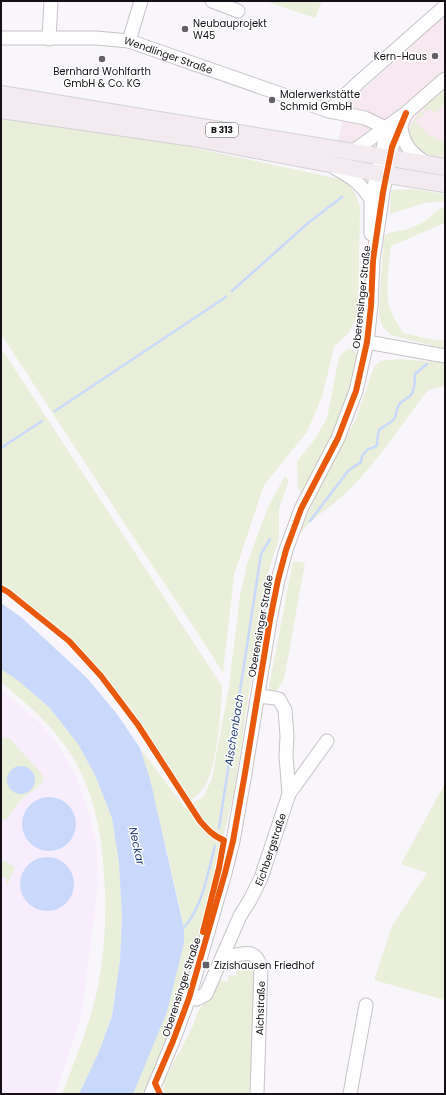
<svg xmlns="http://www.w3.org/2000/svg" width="446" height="1095" font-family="Poppins,sans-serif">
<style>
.commercial{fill:#f7e9ef}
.built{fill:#f7edfc}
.green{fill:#e9efd9}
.water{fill:#c8d9fc}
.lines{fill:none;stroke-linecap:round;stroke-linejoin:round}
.stream{stroke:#c8d9fc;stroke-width:2.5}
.minor-casing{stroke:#c6c2c8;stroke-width:15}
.major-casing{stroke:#d2d1d4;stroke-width:18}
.minor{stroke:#fefefe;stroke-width:13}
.major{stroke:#f3ebef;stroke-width:16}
.cycleway-casing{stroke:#fff;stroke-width:8}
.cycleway{stroke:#e8590c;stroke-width:6}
.poi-dot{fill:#656067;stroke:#fff;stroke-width:1.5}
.labels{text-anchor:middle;stroke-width:3;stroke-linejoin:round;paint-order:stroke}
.shield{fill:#fff;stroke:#5b585d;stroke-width:1}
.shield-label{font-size:9px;font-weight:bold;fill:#151017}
.poi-label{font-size:10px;fill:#151017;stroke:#fff;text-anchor:start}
.street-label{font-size:10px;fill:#151017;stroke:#fff}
.water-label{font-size:11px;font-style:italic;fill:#244078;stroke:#fff}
</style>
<rect width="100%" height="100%" fill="#f9f6fb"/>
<polygon class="commercial" points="445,16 445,159 338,142 346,105"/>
<polygon class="built" points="1,690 41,724 58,746 74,772 89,813 97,848 98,886 81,1018 55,1094 1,1094"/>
<g class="green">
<polygon points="265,1 322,1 315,18"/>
<polygon points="445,89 445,103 435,113 430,108 426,111 423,108"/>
<path d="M421,110L424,114L415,121L431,138L435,136L438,140L445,141V157L430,155L416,150L407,137C409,127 415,119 421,110Z"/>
<polygon points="1,116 166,138 194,148 344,180 354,191 360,206 358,313 349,333 334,347 322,397 307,432 264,485 234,575 223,673 197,632 134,538 1,334"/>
<polygon points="412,189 445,194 445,201 425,203 390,214 391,190"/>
<path d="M445,207V223L391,246C389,263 385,289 389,305C392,316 398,324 403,333L434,340H445V349L394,336C383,331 379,322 379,310L384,236C391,230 401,232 410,228C415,226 421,224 425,221C432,216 436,209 445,207Z"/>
<path d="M1,348L222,686C221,713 218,762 205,786C200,793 194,798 188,803L138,725L101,676L69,641L8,592L1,588Z"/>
<polygon points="352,349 358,355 344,408 303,494 298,488 297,461 315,439 327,418 339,357 346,350"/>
<path d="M400,359L445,363V386L428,390C402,423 380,459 350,489C333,506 309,519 296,539L329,469L355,421L374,367L380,361Z"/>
<path d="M285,476L289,480L279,509V539L266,579L234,792L195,952L180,1002L162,1051L144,1094H133L141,1073L184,943C183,915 175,888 169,861C160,823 152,786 140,748L185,808L204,796L212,778L229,686L240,596L247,564L268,507Z"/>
<polygon points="293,561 305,563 284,679 275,693 268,692"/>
<path d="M1,669L20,682L50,708L78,744L95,775L112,818L119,863L122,918L120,960L112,1015L98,1054L79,1094H62C75,1060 89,1026 97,991C104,958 106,926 105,892C103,846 98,802 75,761C57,729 28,705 1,682Z"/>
<path d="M1,738H9L43,775L44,780C37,791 23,795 16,806C11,812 10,820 1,820Z"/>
<polygon points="445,783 445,1000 374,980 392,926 427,873 401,864"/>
<polygon points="1,861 6,861 8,863 15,867 7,886 6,878 1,877"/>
<polygon points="244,958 253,961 257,975 249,1094 166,1094 164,1089 164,1081 193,1026 198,1011 212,993 223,969 225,969 218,980 227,982 229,975 237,976 235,965 238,960"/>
</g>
<g class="water">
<polygon points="1,603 21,617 86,677 117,714 140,748 150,779 184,929 184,943 167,1012 133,1094 79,1094 98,1054 112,1016 120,960 122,918 119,863 112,818 95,775 78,744 50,708 20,682 1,669"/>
<circle cx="21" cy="780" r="14"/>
<circle cx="49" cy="824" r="27"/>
<circle cx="47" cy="884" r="27"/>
</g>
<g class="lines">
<g class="stream">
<polyline points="232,291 308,223 342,197"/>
<polyline points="55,411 226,297"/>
<polyline points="1,448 42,421"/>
<path d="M310,521L348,471L361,462L362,456L368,449L373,448L377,445C378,421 382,432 394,419C397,415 396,409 399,405C401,400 408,399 411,395C415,390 415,380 415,374L427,364"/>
<polyline points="219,828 261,554 270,539"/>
<path d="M182,930C203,907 207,875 215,846"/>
</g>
<defs>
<g id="minor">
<polyline points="212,1 238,11"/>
<path id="s1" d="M1,38H96L129,41L329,111L365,118L386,128"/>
<polyline points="49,39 51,1"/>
<polyline points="129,41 141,1"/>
<polyline points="329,111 358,83 445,6"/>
<path d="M401,128C404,147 412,153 427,164"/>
<polyline points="352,152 406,113 445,79"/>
<path d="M335,168C352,177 360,183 371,199"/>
<polyline points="371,234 371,199 385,140 386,133 386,128"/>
<polyline points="367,342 445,356"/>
<polyline points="289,794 327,741"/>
<path d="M224,955C240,959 253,943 261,967L257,1094"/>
<path id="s2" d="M189,998L197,999L206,994L240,916L250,900L261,878L289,794L286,756L287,736L285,710L279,699L275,698L258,696"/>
<polyline points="151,1094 173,1041 189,998 225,873 233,841 245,773 270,620 278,580 286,550 301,509 338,438 356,391 367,342 371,306 373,260 383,192 392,147 406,113"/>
<polyline points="350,1094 366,1005"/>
</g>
<g id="major">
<polyline points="1,94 445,167"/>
<polyline points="1,110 193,138 376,173 445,184"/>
</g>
</defs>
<use href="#minor" class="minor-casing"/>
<use href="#major" class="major-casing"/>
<use href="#minor" class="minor"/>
<use href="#major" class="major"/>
<defs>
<g id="cycleway">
<path d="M1,588L8,592L69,641L101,676L138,725L200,821C207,829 214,837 224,840L219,868L203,932"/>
<polyline points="160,1094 155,1083 173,1041 189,998 225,873 233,841 245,773 270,620 278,580 286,550 301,509 338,438 356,391 367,342 371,306 373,260 383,192 392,147 406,113"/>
</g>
</defs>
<use href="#cycleway" class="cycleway-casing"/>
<use href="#cycleway" class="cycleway"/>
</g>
<g class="poi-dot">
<circle cx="185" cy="29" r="4"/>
<circle cx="435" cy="56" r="4"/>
<circle cx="102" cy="59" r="4"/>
<circle cx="272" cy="100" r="4"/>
<rect x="202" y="961" width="8" height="8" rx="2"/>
</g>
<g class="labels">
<rect class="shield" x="206" y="123" width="32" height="14" rx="3"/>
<g class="shield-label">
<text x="222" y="133">B 313</text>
</g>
<g class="poi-label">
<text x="193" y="27">Neubauprojekt<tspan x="193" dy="12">W45</tspan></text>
<text x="427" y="60" text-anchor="end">Kern-Haus</text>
<text x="102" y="75" text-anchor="middle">Bernhard Wohlfarth<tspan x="102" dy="12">GmbH &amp; Co. KG</tspan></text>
<text x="280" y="98">Malerwerkstätte<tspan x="280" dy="12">Schmid GmbH</tspan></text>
<text x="214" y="969">Zizishausen Friedhof</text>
</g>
<g class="street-label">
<text dy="4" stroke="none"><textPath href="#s1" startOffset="170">Wendlinger Straße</textPath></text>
<text transform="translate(361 297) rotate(-84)" y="4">Oberensinger Straße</text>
<text transform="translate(260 626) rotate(-80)" y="4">Oberensinger Straße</text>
<text dy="4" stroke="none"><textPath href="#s2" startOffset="177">Eichbergstraße</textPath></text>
<text transform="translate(181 987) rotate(-72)" y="4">Oberensinger Straße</text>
<text transform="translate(260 1008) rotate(-88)" y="4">Aichstraße</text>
</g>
<g class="water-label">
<text transform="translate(234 730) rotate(-81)" y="4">Aischenbach</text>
<text transform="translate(137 846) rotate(78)" y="4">Neckar</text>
</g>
</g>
<rect width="446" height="1095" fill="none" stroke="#151017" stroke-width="4"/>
</svg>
